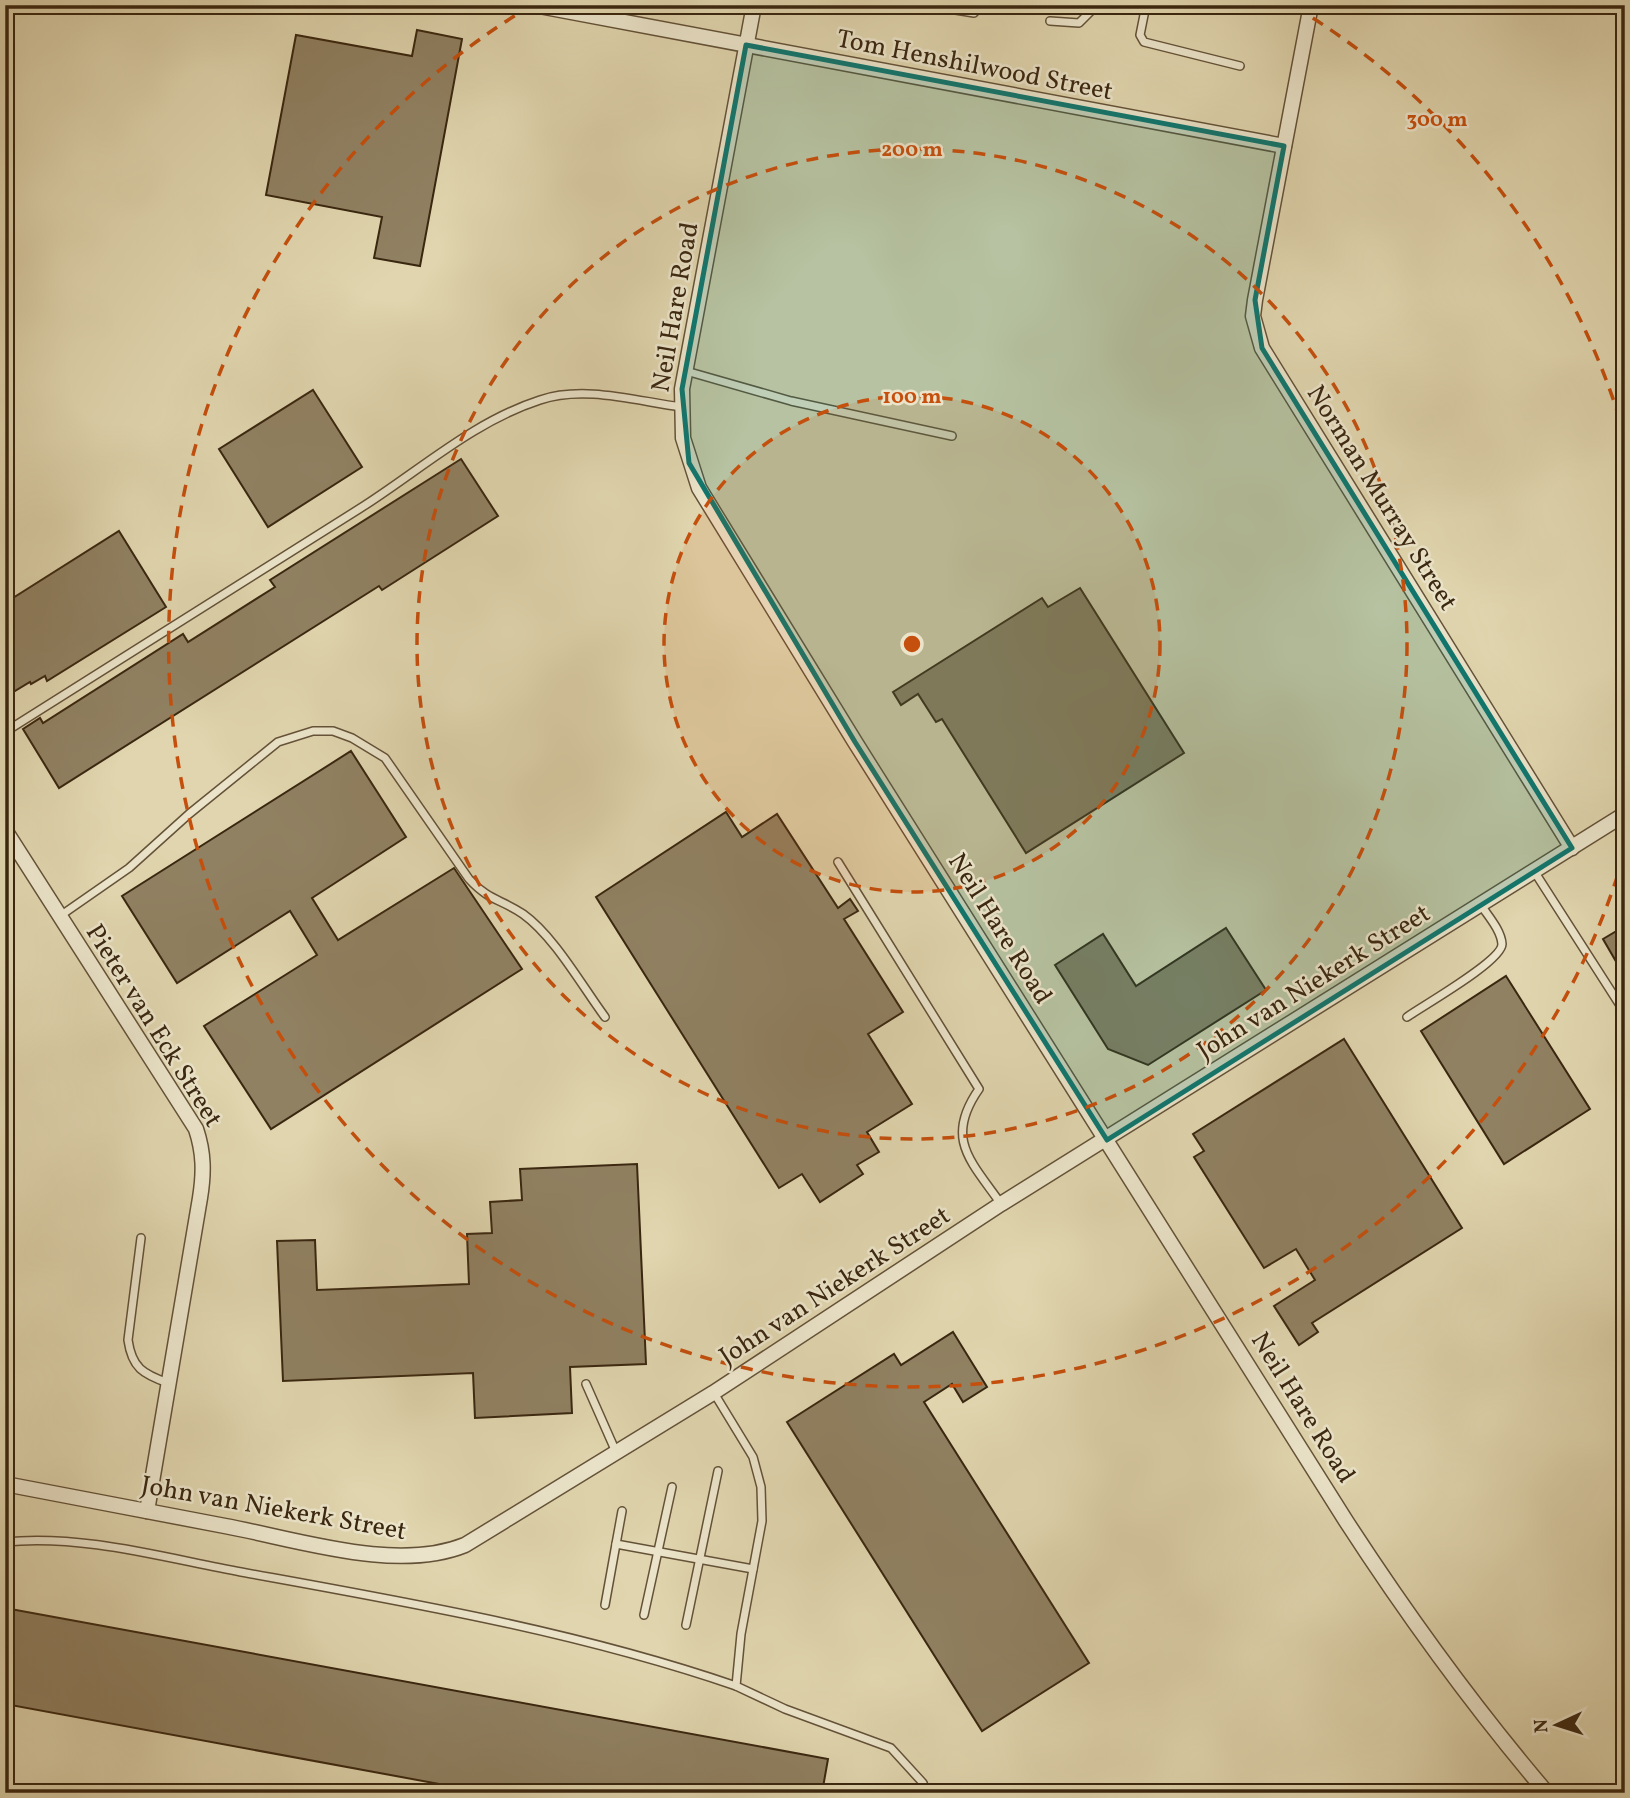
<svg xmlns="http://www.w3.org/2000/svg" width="1630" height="1798" font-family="Vollkorn,serif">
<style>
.building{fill:#908162;stroke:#3a2710;stroke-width:2}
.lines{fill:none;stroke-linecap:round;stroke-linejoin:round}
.lane-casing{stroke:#645238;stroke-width:10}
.street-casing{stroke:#645238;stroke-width:17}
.lane{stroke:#ebe4ca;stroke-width:7}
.street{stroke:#ebe4ca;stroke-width:14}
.marked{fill:#0f766e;fill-opacity:0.2;stroke:#0f766e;stroke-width:5;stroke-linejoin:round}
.ring{fill:none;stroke:#c54f0d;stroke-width:3.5;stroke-dasharray:12 9}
.labels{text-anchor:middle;stroke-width:5;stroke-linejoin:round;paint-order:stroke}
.street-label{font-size:26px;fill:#3a2710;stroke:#ebe4ca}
.centre{fill:#c54f0d;stroke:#ebe4ca;stroke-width:3.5}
.ring-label{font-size:21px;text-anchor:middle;font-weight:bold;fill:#c54f0d;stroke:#ebe4ca;stroke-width:5;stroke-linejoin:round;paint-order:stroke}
</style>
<rect width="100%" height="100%" fill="#e0d5ae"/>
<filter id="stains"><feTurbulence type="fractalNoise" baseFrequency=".00286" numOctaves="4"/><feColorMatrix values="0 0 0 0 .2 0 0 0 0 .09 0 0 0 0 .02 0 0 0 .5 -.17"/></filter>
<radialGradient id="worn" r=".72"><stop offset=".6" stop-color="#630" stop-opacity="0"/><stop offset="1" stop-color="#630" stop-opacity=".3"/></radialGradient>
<g class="building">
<polygon points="417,30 462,39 420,266 374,258 382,217 266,195 296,35 412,56"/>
<polygon points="313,390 362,467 268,527 219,449"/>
<polygon points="461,459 498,516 382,590 379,586 59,788 23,729 40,718 43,723 183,634 188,642 275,587 270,580"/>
<polygon points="119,531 166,607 47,681 45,676 31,684 30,682 5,697 5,628 11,624 5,615 5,603"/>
<polygon points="1080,588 1184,753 1026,853 942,719 936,722 918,694 901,705 893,692 1042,598 1048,607"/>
<polygon points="351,751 406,837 312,898 338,940 454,868 522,969 271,1129 204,1026 317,955 290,911 177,983 122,896"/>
<polygon points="726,812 742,837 777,814 838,908 850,899 858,911 844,919 903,1012 868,1034 912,1104 867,1132 879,1152 857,1165 863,1174 820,1202 802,1174 779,1188 596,897"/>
<polygon points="1625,926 1625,977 1603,939"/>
<polygon points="1226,928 1266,990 1148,1065 1108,1049 1055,965 1103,934 1136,986"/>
<polygon points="1506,976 1590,1109 1504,1164 1421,1031"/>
<polygon points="1344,1039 1462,1228 1312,1323 1318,1332 1299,1345 1274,1306 1315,1280 1296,1249 1264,1268 1194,1157 1204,1151 1193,1134"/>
<polygon points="637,1164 646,1364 570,1367 572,1413 475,1418 473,1373 283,1381 277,1241 315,1240 317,1290 469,1284 467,1234 492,1233 490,1202 522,1200 520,1169"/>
<polygon points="953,1332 987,1387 963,1402 952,1384 924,1402 1089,1663 982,1731 787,1422 894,1354 901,1365"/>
<polygon points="5,1608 828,1759 822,1793 488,1793 5,1704"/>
</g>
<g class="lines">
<defs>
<g id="lane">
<polyline points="925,5 974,13 981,5"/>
<polyline points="1146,5 1140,35 1144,42 1240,66"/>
<polyline points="1050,21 1079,23 1097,5"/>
<polyline points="686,371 791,401 952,436"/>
<path d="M5,732C122,657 242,584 359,509C418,472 472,422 540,400C584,385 636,401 681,407"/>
<path d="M838,862L979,1089C944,1139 971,1161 1001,1204"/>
<polyline points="1534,871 1625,1013"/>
<path d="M60,916L129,868L189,814L278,742L313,731H333L352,738L385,758L469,879C489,901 501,899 523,914C554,936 582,986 605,1017"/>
<path d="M1407,1017C1424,1005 1502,961 1502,944C1501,930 1488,916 1481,905"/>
<path d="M141,1238L128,1340C132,1368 143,1374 168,1383"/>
<polyline points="586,1384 616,1452"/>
<polyline points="714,1393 753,1457 761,1487 762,1521 741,1634 736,1686 785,1709 891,1748 923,1783 926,1793"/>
<path d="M5,1542C82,1534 165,1558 241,1572C406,1602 576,1631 736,1686"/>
<polyline points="616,1544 622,1511"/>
<polyline points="605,1605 616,1544 753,1569"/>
<polyline points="644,1615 672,1487"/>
<polyline points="686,1625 718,1471"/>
</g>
<g id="street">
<polyline points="534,5 1284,146"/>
<path d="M754,5L682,389L683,438L699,488L855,742L1346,1521C1409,1618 1472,1705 1547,1793"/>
<polyline points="1311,5 1255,300 1253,316 1262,348 1572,848"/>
<path d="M5,830L196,1129C204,1153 204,1173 200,1198L147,1511"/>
<path d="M5,1484C78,1498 152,1512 225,1526C296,1539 396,1573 465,1545L713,1393L1001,1204L1625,814"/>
</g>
</defs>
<use href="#lane" class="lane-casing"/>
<use href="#street" class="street-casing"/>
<use href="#lane" class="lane"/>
<use href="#street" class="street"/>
</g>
<path class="marked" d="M746,45L1284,146L1255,300L1262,348L1572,848L1107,1140L855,742L689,463L682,389Z"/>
<circle cx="912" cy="644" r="248" fill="#c54f0d" fill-opacity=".12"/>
<g class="ring">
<circle cx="912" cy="644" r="248"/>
<circle cx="912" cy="644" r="495"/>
<path d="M1624 855A743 743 0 1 1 529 7M1295 7A743 743 0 0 1 1624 433"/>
</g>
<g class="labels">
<g class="street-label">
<text transform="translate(975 64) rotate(11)" y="9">Tom Henshilwood Street</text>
<text transform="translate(674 307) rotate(-80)" y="9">Neil Hare Road</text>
<text transform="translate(1383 497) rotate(58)" y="9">Norman Murray Street</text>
<text transform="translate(1001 928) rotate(58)" y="9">Neil Hare Road</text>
<text transform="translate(1313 981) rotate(-32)" y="9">John van Niekerk Street</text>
<text transform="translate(155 1025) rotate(58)" y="9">Pieter van Eck Street</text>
<text transform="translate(834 1285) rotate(-33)" y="9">John van Niekerk Street</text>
<text transform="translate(1304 1407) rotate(58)" y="9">Neil Hare Road</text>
<text transform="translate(274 1507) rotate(10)" y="9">John van Niekerk Street</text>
</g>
</g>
<circle cx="912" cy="644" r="10" class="centre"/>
<g class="ring-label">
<text x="1437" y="126">300 m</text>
<text x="912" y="156">200 m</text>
<text x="912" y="403">100 m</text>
</g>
<rect width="1630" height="1798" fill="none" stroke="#e0d5ae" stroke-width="28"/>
<rect x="7" y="7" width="1616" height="1784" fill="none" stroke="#3a2710" stroke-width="3.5"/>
<rect x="14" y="14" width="1602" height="1770" fill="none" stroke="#3a2710" stroke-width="2"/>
<g transform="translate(1557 1725) rotate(266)" stroke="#ebe4ca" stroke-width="5" paint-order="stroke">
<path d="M0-5L12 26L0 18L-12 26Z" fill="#3a2710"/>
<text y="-10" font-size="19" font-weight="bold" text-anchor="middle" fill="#3a2710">N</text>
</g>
<rect width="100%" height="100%" filter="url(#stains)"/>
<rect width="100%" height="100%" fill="url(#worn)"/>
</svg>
